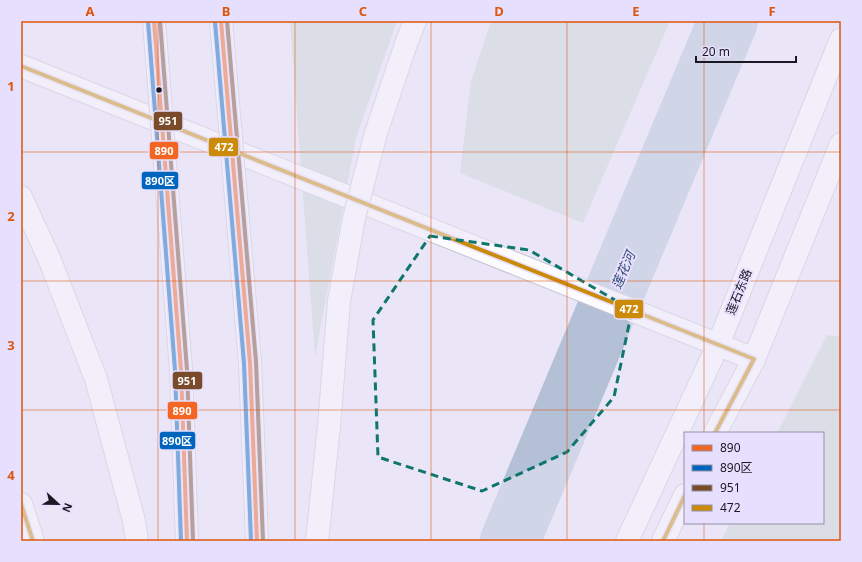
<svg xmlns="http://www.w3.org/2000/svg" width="862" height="562" font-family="'Noto Sans','Noto Sans SC',sans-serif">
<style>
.green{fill:#cbd4d3}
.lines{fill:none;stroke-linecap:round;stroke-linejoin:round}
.river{stroke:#b4c0d6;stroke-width:60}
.minor-casing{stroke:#c6c3d1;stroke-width:24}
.highway-casing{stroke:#c6c3d1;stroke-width:24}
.minor{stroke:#fcfbfe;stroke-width:22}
.highway{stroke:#fcfbfe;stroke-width:22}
.highway-bridge-casing{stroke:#c6c3d1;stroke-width:24;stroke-linecap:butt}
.highway-bridge{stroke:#fcfbfe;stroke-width:22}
.bus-1-casing{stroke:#e7dffe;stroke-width:7}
.bus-2-casing{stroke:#e7dffe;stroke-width:7}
.bus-3-casing{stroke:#e7dffe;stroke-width:7}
.bus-4-casing{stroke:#e7dffe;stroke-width:7}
.bus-1{stroke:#f26522;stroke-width:4}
.bus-2{stroke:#0065bd;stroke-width:4}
.bus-3{stroke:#7a4b2a;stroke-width:4}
.bus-4{stroke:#cb8a07;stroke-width:4}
.marked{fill:none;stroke:#0f766e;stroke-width:3;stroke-dasharray:8 5;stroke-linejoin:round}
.grid{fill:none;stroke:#de560d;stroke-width:1;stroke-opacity:0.55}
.bus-dot{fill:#1b1823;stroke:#e7dffe;stroke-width:1.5}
.labels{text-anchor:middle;stroke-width:4;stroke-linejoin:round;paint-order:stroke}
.street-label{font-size:12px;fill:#1b1823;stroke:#e7dffe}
.water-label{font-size:13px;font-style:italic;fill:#2c496d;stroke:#e7dffe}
.line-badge{stroke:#e7dffe;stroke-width:1.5}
.badge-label{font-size:11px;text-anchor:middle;font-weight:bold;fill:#fff}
.neatline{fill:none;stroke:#de560d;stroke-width:1.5}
.grid-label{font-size:13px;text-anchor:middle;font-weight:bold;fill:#de560d}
</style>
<rect width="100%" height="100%" fill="#eae6f7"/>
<g class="green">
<polygon points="290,21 397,21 356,138 315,357"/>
<polygon points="491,21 670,21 583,223 460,173 471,81"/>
<polygon points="827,335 841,337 841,541 721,541 730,523 823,523 823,433 777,433"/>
</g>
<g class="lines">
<polyline class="river" points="510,541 728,21"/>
<defs>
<g id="minor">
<polyline points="21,66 754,359"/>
<polyline points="715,433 754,359 841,144"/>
<polyline points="21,504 33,541"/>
<polyline points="627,541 718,345 841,39"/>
<polyline points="663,541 685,495"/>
</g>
<g id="highway">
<polyline points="407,41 415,21"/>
<polyline points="21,197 49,258 96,379 134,521 137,541"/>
<polyline points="250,363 257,541"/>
<polyline points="181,370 187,541"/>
<polyline points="317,541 329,426"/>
</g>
</defs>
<use href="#minor" class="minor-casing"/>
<use href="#highway" class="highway-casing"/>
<use href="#minor" class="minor"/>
<use href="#highway" class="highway"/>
<defs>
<g id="highway-bridge">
<polyline points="154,21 181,370"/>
<polyline points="221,21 250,363"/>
<polyline points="329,426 339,301 354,218 376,133 407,41"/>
</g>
</defs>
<use href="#highway-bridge" class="highway-bridge-casing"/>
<use href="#highway-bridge" class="highway-bridge"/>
<defs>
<g id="bus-1">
<polyline points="154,21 181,370 187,541"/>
<polyline points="221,21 250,363 257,541"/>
</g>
<g id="bus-2">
<polyline points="148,21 175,370 181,541"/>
<polyline points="215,22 244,363 251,541"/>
</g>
<g id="bus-3">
<polyline points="160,21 187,370 193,541"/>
<polyline points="227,21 256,362 263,541"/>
</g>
<g id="bus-4">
<polyline points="21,66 754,359 715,433"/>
<polyline points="21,504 33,541"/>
<polyline points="663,541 685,495"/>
</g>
</defs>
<use href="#bus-1" class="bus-1-casing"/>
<use href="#bus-2" class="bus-2-casing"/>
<use href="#bus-3" class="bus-3-casing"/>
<use href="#bus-4" class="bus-4-casing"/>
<use href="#bus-1" class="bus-1"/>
<use href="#bus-2" class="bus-2"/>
<use href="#bus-3" class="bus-3"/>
<use href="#bus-4" class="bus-4"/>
</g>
<path d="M0 0H862V562H0ZM430,236L529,250L632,310L614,397L567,452L482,491L378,457L373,320Z" fill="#eae6f7" fill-opacity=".55" fill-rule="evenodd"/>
<path class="marked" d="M430,236L529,250L632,310L614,397L567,452L482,491L378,457L373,320Z"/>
<path class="grid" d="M158,21V541M295,21V541M431,21V541M567,21V541M704,21V433M21,152H841M21,281H841M21,410H841M704,523V541"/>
<circle class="bus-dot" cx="159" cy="90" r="3.5"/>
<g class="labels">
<g class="street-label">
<text transform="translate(739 292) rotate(-68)" y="4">莲石东路</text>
</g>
<g class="water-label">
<text transform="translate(623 270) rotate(-67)" y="5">莲花河</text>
</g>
</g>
<g class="line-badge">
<rect x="153" y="111" width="30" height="20" rx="4" fill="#7a4b2a"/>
<rect x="208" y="137" width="31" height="20" rx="4" fill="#cb8a07"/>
<rect x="149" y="141" width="30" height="19" rx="4" fill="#f26522"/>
<rect x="141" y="171" width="38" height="19" rx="4" fill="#0065bd"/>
<rect x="614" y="299" width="30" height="20" rx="4" fill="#cb8a07"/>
<rect x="172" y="371" width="31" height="19" rx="4" fill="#7a4b2a"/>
<rect x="167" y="401" width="31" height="19" rx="4" fill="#f26522"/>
<rect x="159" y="431" width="37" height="19" rx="4" fill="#0065bd"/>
</g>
<g class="badge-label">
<text x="168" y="125">951</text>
<text x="224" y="151">472</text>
<text x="164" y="155">890</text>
<text x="160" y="185">890区</text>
<text x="629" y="313">472</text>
<text x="187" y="385">951</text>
<text x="182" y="415">890</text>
<text x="177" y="445">890区</text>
</g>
<rect width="862" height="562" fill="none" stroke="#e7dffe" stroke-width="44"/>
<rect x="684" y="432" width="140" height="92" fill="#e7dffe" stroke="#958fa6"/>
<rect x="692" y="445" width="20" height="6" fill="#f26522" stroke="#958fa6"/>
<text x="720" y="452" font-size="12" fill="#1b1823">890</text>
<rect x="692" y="465" width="20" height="6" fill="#0065bd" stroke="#958fa6"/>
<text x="720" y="472" font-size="12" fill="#1b1823">890区</text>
<rect x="692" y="485" width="20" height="6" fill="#7a4b2a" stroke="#958fa6"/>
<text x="720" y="492" font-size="12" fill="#1b1823">951</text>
<rect x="692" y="505" width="20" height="6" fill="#cb8a07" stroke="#958fa6"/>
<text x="720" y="512" font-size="12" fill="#1b1823">472</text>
<g transform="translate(58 504) rotate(112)" stroke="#e7dffe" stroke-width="3" paint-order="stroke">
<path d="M0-3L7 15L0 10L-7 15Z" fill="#1b1823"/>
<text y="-6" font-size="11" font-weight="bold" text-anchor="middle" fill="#1b1823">N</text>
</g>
<path d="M696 56v6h100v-6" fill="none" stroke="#1b1823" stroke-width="2"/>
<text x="702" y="56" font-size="12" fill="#1b1823" stroke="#e7dffe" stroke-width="3" paint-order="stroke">20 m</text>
<rect x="22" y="22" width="818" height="518" class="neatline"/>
<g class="grid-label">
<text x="90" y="16">A</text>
<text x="226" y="16">B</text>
<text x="363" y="16">C</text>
<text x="499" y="16">D</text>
<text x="636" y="16">E</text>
<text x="772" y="16">F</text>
<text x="11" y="91">1</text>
<text x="11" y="221">2</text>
<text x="11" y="350">3</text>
<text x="11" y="480">4</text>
</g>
</svg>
